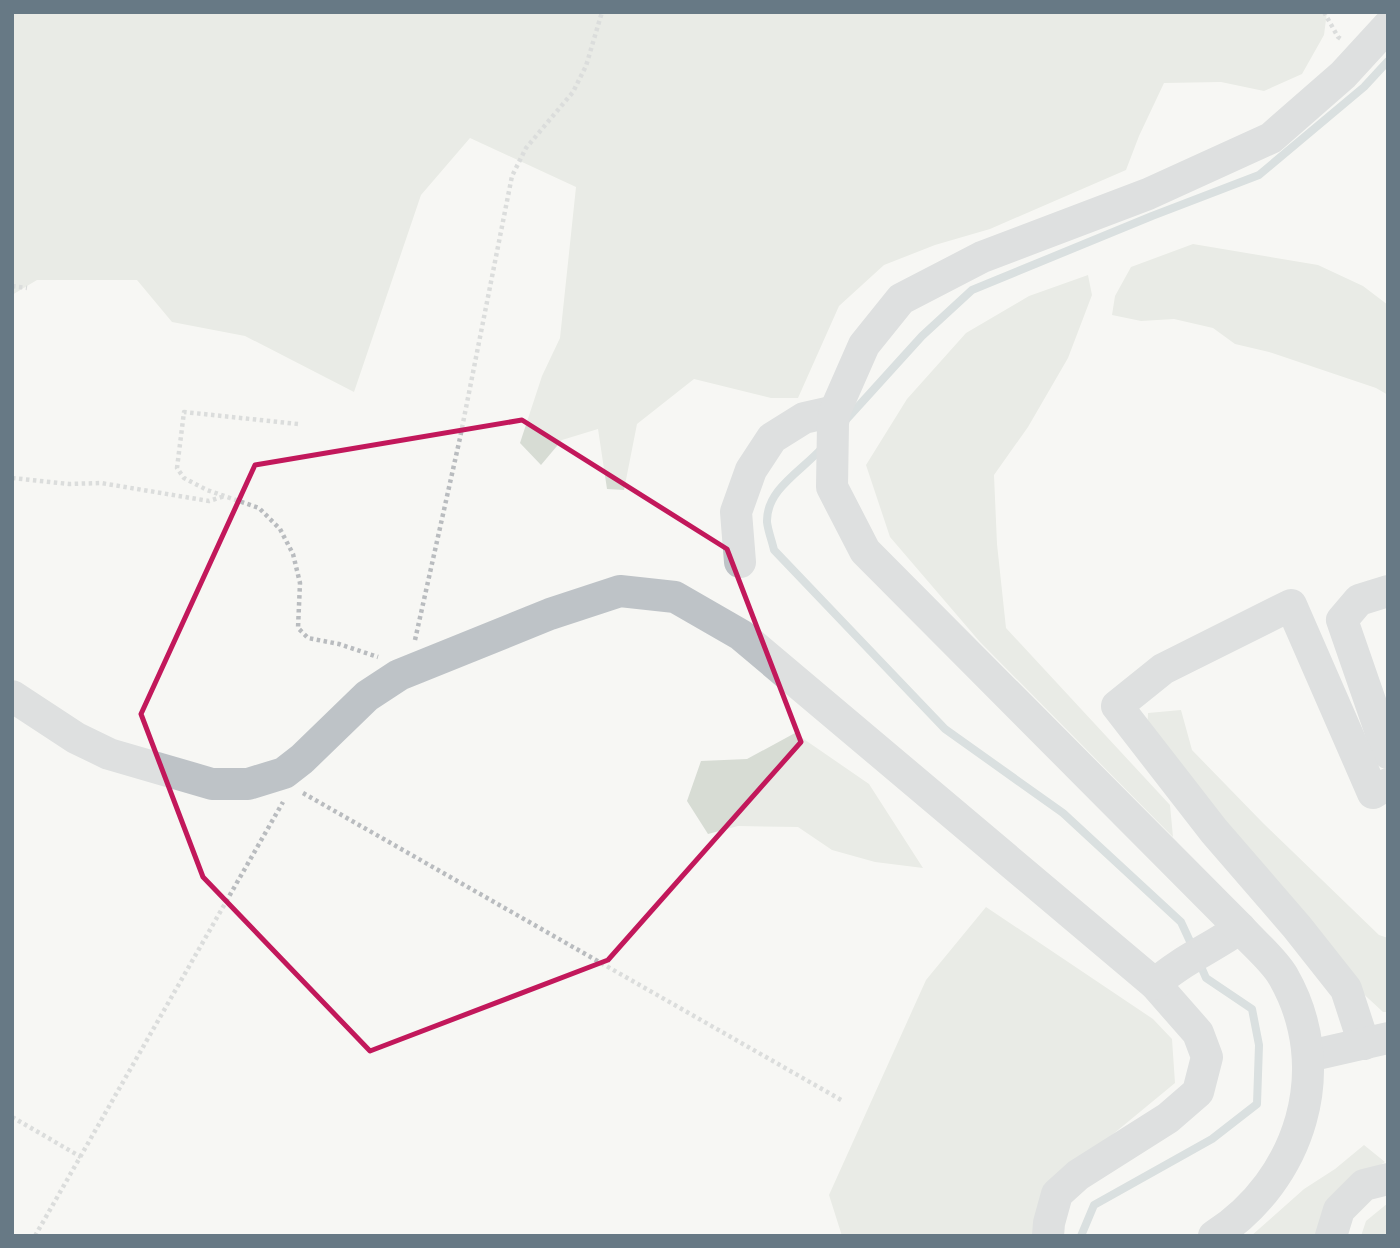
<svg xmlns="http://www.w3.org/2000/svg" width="1400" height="1248" font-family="Signika,sans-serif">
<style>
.green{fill:#d7dcd4}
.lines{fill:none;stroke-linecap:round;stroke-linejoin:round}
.stream{stroke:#b6c3c7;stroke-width:8}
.path{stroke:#b9bcbf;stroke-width:4.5;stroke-dasharray:3.5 3.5;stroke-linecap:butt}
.minor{stroke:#bec3c7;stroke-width:32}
.marked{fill:none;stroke:#c2185b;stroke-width:5;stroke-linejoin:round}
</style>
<rect width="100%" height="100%" fill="#f7f7f4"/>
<g class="green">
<polygon points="12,12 1327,12 1324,35 1302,74 1264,91 1221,82 1164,83 1139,136 1126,170 990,229 935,245 884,265 839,306 798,398 771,398 694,379 637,424 624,490 607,489 598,429 562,440 541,465 520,443 542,376 560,338 576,187 470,138 421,195 354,392 245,336 172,322 137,280 37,280 12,295"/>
<polygon points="1193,244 1318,265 1363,286 1388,305 1388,395 1376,388 1269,352 1235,344 1213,328 1174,319 1141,321 1112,315 1115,296 1131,267"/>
<polygon points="1088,275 1092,295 1068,358 1028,427 994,475 997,544 1006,628 1170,805 1173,837 980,642 890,537 866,465 907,399 966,333 1029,296"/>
<polygon points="1181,710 1192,750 1263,823 1379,935 1388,938 1388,1012 1383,1012 1356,987 1147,735 1148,713"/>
<polygon points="795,733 869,784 923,868 875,862 832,850 798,827 738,826 708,834 687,801 701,761 747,759"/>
<polygon points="986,907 1153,1019 1172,1039 1175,1083 1095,1149 1062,1194 1060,1236 842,1236 829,1195 926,980"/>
<polygon points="1364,1145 1385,1162 1341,1190 1322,1236 1251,1236 1304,1189 1335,1169"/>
<polygon points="1388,1203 1388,1236 1361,1236 1366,1221"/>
</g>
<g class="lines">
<g class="stream">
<polyline points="844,422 922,336 972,290 1152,216 1259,175 1364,87 1388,61"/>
<path d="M822,448C803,470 766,489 767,522C768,531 772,541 774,550L945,729L1063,813L1181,922L1194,950"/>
<polyline points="1081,1236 1094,1205 1212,1139 1257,1104 1259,1045 1252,1009 1206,978 1199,962"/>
</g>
<g class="path">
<polyline points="1324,12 1338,37 1341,39"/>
<polyline points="12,286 27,288"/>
<polyline points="298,424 184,412 177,468 184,478 207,490 259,508 280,529 293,554 300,583 298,628 308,638 339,644 378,657"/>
<polyline points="12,478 69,484 101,483 209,501 225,496"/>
<polyline points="415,640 460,438 512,176 526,148 573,92 586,66 602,12"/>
<polyline points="303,793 843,1101"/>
<polyline points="12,1117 81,1157"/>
<polyline points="35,1236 283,802"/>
</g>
<g class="minor">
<polyline points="740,562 736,512 751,470 772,438 804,418 835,411"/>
<polyline points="1388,591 1359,600 1342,620 1388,753"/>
<polyline points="12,696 76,738 109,754 212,784 248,784 284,773 302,759 367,696 399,675 550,614 620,591 675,597 741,635 1155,984 1198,1033 1207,1057 1198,1092 1168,1118 1078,1175 1057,1194 1049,1223 1048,1236"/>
<path d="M1155,984C1180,961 1212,948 1240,928"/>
<polyline points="1364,1044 1346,989 1297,927 1214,831 1117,706 1163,669 1291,605 1373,793 1388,784"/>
<polyline points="1309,1056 1388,1038"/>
<path d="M1214,1236C1301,1180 1336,1068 1283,976C1273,959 1253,943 1240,928L865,551L832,487L833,423L835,411L864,345L901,299L982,257L1148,194L1271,138L1343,75L1388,26"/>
<polyline points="1331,1236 1339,1210 1364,1185 1388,1179"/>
</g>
</g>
<path d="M0 0H1400V1248H0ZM522,420L727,549L801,742L608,960L370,1051L203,877L141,714L255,465Z" fill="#f7f7f4" fill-opacity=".55" fill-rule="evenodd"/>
<path class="marked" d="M522,420L727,549L801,742L608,960L370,1051L203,877L141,714L255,465Z"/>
<rect width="1400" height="1248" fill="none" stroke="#677985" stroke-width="28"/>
</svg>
